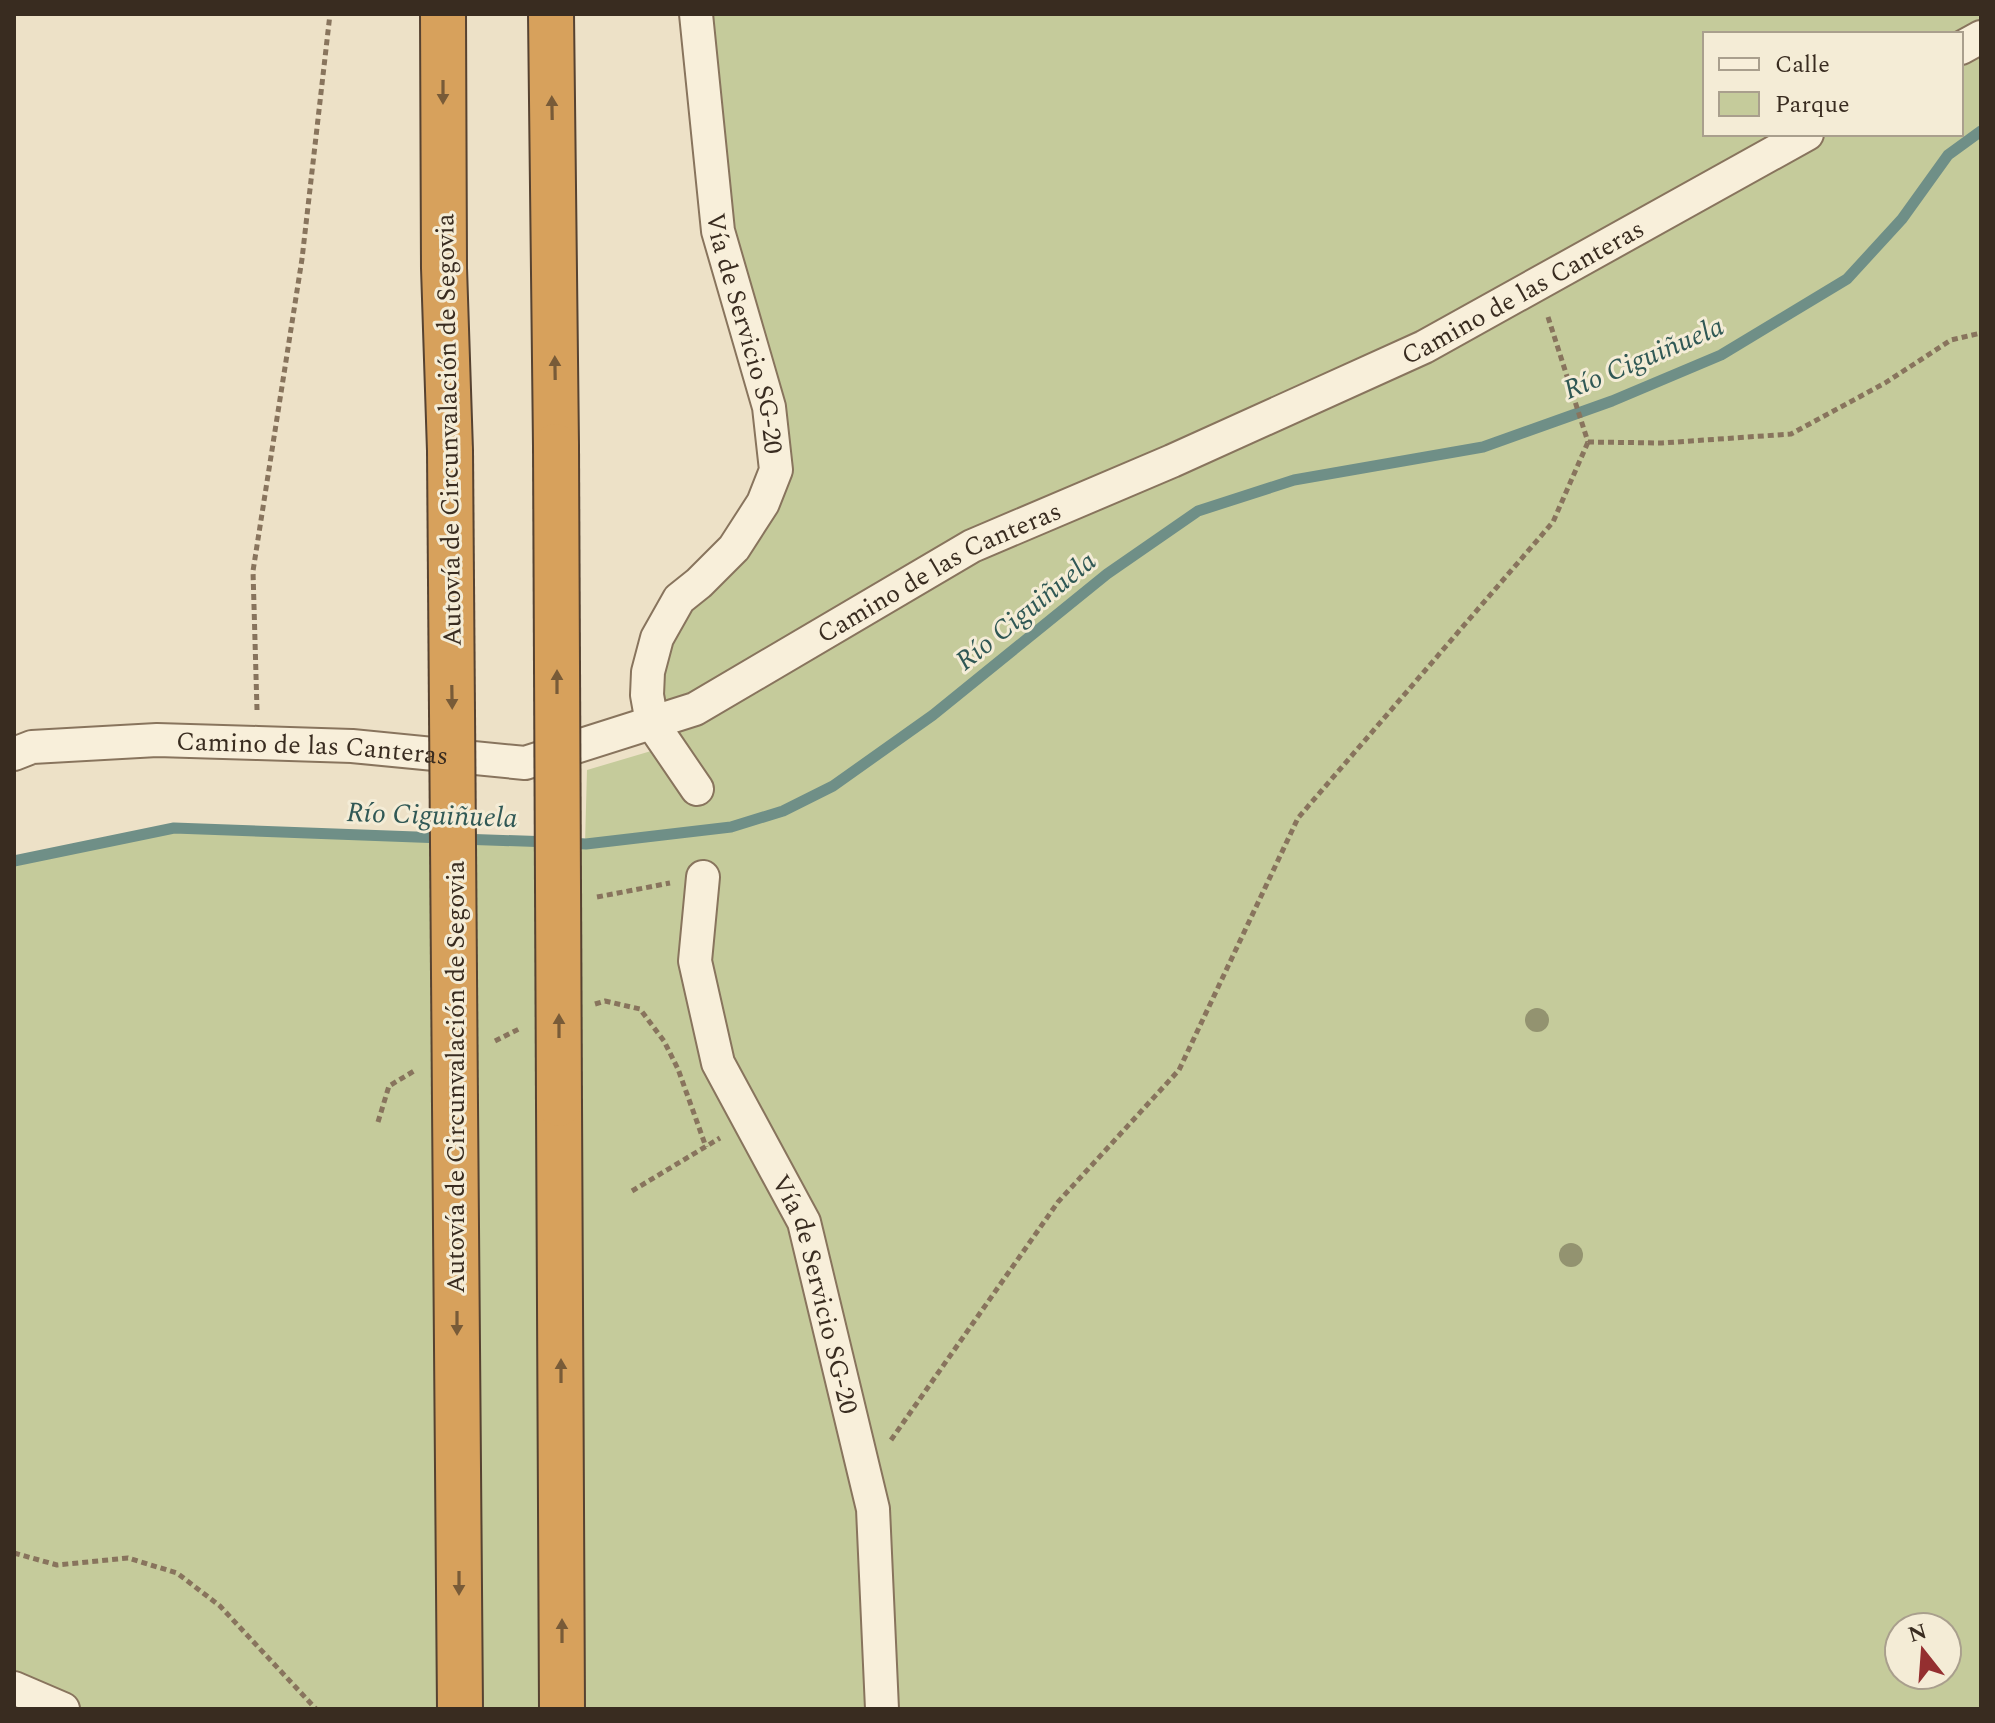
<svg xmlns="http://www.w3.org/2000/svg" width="1995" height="1723" font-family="Spectral,serif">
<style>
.green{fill:#c5cb9b;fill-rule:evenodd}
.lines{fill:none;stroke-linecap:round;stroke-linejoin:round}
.stream{stroke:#6f8f87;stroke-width:11}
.street-casing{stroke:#88745d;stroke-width:36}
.highway-casing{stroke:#564231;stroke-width:48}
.path{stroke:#88745d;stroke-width:5;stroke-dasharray:6 4;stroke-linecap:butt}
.street{stroke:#f8efda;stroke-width:32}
.highway{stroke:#d7a15c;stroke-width:44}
.highway-bridge-casing{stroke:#564231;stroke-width:48;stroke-linecap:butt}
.highway-bridge{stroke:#d7a15c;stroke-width:44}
.tree{fill:#939370}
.oneway{fill:#785b38}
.labels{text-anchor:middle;stroke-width:6;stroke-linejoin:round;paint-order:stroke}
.street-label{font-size:26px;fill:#392c20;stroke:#f4ecd6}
.water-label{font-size:28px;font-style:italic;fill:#305855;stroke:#f4ecd6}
</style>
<rect width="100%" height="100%" fill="#ede1c7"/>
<path class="green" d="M696,14H1981V1709H14V861L174,828L585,844L587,770L668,746L648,672L776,470L718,231ZM1705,34H1961V134H1705ZM1899,1627H1947V1675H1899Z"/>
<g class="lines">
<g class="stream">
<polyline points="460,839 551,842"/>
<polyline points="568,843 586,844 731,827 783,811 833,786 933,715 1107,574 1198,511 1294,480 1483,447 1612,401 1721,355 1847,279 1902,219 1948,155 1981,131"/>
<polyline points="14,861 174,828 443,838"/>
</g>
<defs>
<g id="street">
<path id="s1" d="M696,14L718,231L769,407L776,470L763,503L734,548L699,583L679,599L657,638L648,672L647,695L652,723L697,789"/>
<polyline points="1961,48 1981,37"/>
<path id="s2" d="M14,754L32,747L157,740L258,743L352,746L525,763L695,709L972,546L1172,461L1424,347L1807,134"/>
<path id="s3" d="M703,877L695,961L718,1063L804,1222L873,1509L882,1709"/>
<polyline points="14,1688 63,1709"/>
</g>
<g id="highway">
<polyline points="443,14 444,268 450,451"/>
<polyline points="551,14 556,446"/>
<polyline points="559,1104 562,1709"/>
<polyline points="455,1105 460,1709"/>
</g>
</defs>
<use href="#street" class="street-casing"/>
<use href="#highway" class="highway-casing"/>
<g class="path">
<polyline points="1548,317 1588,442"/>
<polyline points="1588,442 1662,443 1791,434 1885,383 1951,340 1981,333"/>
<polyline points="257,710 253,571 302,259 330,14"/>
<polyline points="597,897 670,883"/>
<polyline points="595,1004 605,1001 640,1009 664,1041 678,1069 706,1147"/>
<polyline points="495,1041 521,1028"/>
<polyline points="378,1122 389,1086 414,1071"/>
<polyline points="632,1191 720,1138"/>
<polyline points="891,1440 1058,1202 1179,1070 1298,818 1553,522 1588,442"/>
<polyline points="14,1553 57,1565 128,1558 177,1573 220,1606 316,1709"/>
</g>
<use href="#street" class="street"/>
<use href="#highway" class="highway"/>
<defs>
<g id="highway-bridge">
<polyline points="556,446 559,1104"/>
<polyline points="450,451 455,1105"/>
</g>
</defs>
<use href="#highway-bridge" class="highway-bridge-casing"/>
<use href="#highway-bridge" class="highway-bridge"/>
</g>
<g class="tree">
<circle cx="1537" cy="1020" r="12"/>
<circle cx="1571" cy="1255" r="12"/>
</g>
<defs><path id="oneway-solid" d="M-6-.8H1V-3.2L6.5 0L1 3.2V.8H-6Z" transform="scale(2)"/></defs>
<g class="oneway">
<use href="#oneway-solid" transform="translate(443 92) rotate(90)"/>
<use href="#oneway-solid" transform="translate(552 108) rotate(-91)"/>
<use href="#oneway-solid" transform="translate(555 368) rotate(-91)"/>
<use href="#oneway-solid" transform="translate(557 682) rotate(-90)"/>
<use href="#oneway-solid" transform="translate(452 697) rotate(89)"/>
<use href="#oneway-solid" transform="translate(559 1026) rotate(-90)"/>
<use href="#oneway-solid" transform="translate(457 1323) rotate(90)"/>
<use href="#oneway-solid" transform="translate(561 1371) rotate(-90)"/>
<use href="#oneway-solid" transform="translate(459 1583) rotate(90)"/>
<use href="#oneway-solid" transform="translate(562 1631) rotate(-90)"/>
</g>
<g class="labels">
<g class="street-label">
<text dy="9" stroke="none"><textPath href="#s2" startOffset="1620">Camino de las Canteras</textPath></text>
<text dy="9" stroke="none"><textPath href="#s1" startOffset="324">Vía de Servicio SG-20</textPath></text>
<text transform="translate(448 430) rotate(-91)" y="9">Autovía de Circunvalación de Segovia</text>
<text dy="9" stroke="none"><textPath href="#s2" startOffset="972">Camino de las Canteras</textPath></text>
<text dy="9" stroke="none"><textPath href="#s2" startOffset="300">Camino de las Canteras</textPath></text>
<text transform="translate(455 1077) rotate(-90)" y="9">Autovía de Circunvalación de Segovia</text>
<text dy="9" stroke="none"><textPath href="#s3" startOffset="442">Vía de Servicio SG-20</textPath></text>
</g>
<g class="water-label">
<text transform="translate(1643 357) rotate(-23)" y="10">Río Ciguiñuela</text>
<text transform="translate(1025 610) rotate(-39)" y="10">Río Ciguiñuela</text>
<text transform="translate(432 814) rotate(2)" y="10">Río Ciguiñuela</text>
</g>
</g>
<rect width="1995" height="1723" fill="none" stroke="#392c20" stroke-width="32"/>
<rect x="1703" y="32" width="260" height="104" fill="#f4ecd6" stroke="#a99f8d" stroke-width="2"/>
<rect x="1719" y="58" width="40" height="12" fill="#f8efda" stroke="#a99f8d" stroke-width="2"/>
<text x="1775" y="72" font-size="24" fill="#392c20">Calle</text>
<rect x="1719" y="92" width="40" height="24" fill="#c5cb9b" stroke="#a99f8d" stroke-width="2"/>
<text x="1775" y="112" font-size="24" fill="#392c20">Parque</text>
<g transform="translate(1923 1651) rotate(343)"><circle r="38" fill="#f4ecd6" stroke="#a99f8d" stroke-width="2"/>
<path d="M0-6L14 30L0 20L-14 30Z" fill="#942f30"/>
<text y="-12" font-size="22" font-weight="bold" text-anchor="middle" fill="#392c20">N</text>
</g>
</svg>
